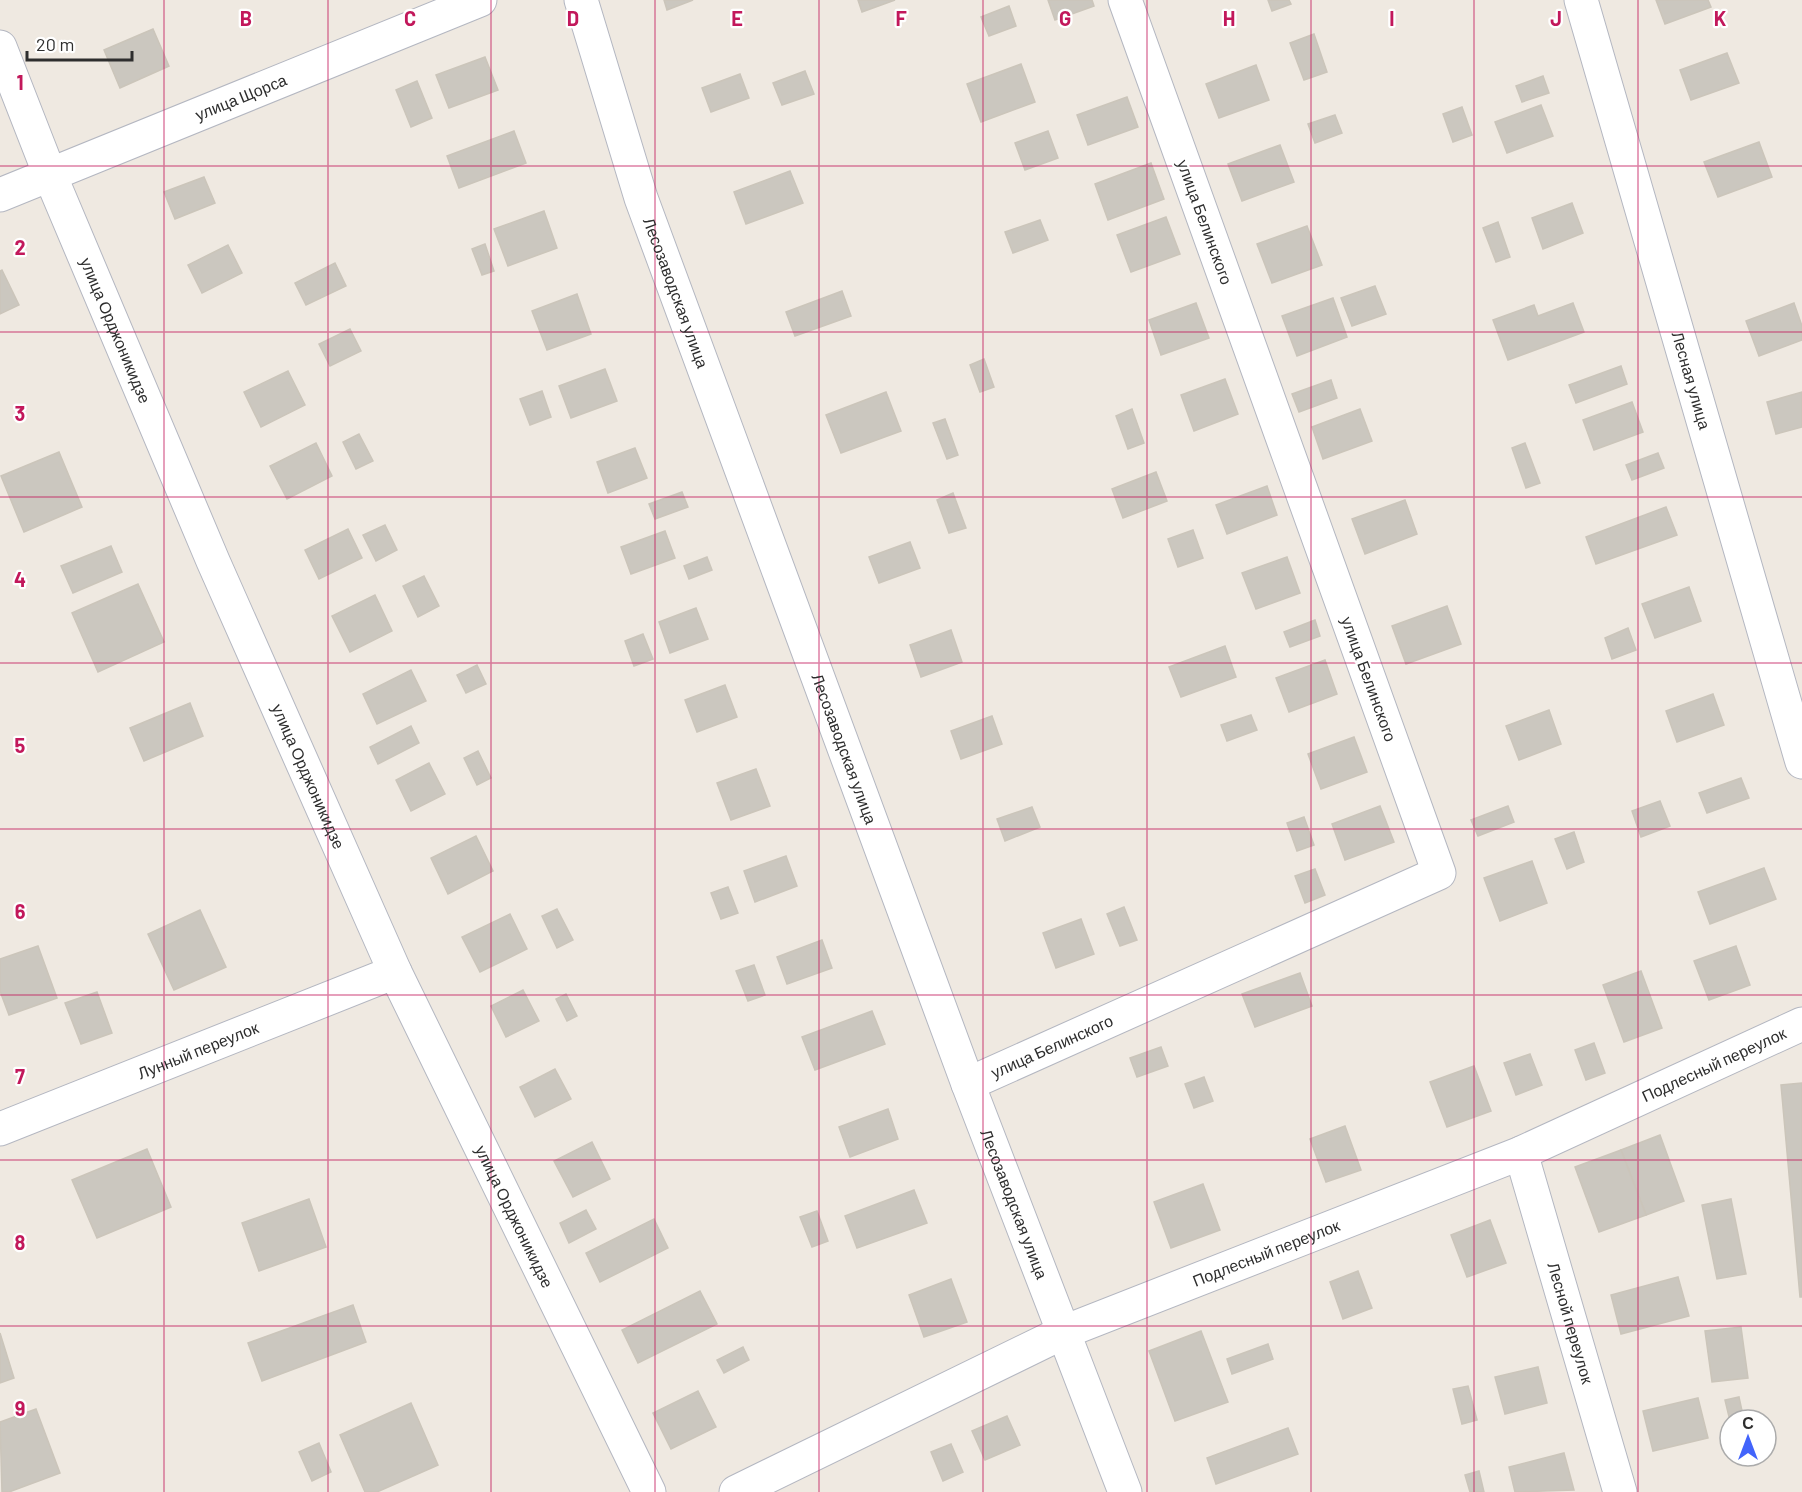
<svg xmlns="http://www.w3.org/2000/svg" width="1802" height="1492" font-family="Barlow,sans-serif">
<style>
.building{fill:#cbc7bf;stroke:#cbc5ba;stroke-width:1.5}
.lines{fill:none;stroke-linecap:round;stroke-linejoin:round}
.minor-casing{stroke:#b4b7c1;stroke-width:35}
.minor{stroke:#fff;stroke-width:33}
.grid{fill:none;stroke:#c2185b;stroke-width:1.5;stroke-opacity:0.55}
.labels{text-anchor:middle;stroke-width:4.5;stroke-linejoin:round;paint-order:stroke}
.street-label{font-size:16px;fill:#2e2e2e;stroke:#fff}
.grid-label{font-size:20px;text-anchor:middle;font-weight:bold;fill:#c2185b;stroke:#fff;stroke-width:4.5;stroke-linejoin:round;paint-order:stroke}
</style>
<rect width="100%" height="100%" fill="#efe9e1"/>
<g class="building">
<polygon points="664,0 693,0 667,10"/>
<polygon points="858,0 895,0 862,12"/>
<polygon points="1048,0 1092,0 1094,6 1055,20"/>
<polygon points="1268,0 1289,0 1291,4 1272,11"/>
<polygon points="1656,0 1708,0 1711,7 1665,24"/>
<polygon points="1009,6 1016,26 989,36 981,17"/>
<polygon points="153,29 169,66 120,88 104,50"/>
<polygon points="1314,34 1327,72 1304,80 1290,43"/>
<polygon points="1727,53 1739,83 1691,100 1680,70"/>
<polygon points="485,57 498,90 449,108 436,75"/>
<polygon points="1021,64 1035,102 981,122 967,84"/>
<polygon points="1256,65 1269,100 1219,118 1206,84"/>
<polygon points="805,71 814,94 782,105 773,83"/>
<polygon points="740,74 749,98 711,112 702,88"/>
<polygon points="1543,76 1549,93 1522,102 1516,86"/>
<polygon points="417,81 432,118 411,127 396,90"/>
<polygon points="1127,97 1138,127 1088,145 1077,115"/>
<polygon points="1541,105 1553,136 1507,153 1495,122"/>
<polygon points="1462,107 1472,135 1453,142 1443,114"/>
<polygon points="1335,115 1342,133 1315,143 1308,124"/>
<polygon points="514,131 526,163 459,188 447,156"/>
<polygon points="1048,131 1058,158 1025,170 1015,143"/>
<polygon points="1759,142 1772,177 1718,197 1704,162"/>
<polygon points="1280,145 1294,182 1242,201 1228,164"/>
<polygon points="1151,163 1164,199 1108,220 1095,184"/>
<polygon points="790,171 803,203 746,224 734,192"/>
<polygon points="204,177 215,203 175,219 164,192"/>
<polygon points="1572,203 1583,233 1543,249 1532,218"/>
<polygon points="544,211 557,248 508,266 494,229"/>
<polygon points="1166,217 1180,254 1131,272 1117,235"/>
<polygon points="1040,220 1048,240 1013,253 1005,232"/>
<polygon points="1498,222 1510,257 1496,262 1483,228"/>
<polygon points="1307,226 1322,265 1272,283 1257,244"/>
<polygon points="485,244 494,271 482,275 472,249"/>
<polygon points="228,245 242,273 202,293 188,265"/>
<polygon points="335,263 346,286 306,305 295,283"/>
<polygon points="2,270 19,305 0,314 0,271"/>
<polygon points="1375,286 1386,314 1352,326 1341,298"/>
<polygon points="842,291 851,316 795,336 786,312"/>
<polygon points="577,294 591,334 547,350 532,311"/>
<polygon points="1333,298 1347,337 1297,356 1282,316"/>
<polygon points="1196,303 1209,338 1161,355 1149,320"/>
<polygon points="1573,303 1584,332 1508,360 1493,320 1534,305 1538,316"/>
<polygon points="1794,303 1802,326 1802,340 1759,356 1746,321"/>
<polygon points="350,329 361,351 330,366 319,344"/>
<polygon points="984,359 994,387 980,392 970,365"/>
<polygon points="1621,366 1627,384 1576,403 1569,385"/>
<polygon points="605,369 617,401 571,418 559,386"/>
<polygon points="288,371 305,405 261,427 244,392"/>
<polygon points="1225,379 1238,414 1194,431 1181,395"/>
<polygon points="1331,380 1337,398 1299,412 1292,394"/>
<polygon points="542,391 551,417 530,425 520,399"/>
<polygon points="886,392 901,431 841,453 826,415"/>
<polygon points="1802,392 1802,427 1776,434 1767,402"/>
<polygon points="1632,402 1643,432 1594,450 1583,420"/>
<polygon points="1132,409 1144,443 1128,449 1116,416"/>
<polygon points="1360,409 1372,441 1323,459 1312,427"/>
<polygon points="945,419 958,455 947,459 933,423"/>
<polygon points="359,434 373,461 356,469 343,442"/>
<polygon points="316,443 332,476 287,499 270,466"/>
<polygon points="1525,443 1540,483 1526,488 1512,448"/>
<polygon points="635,448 647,478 608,493 597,462"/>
<polygon points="59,452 82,507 24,532 1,476"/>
<polygon points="1658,453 1664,468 1632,480 1626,465"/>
<polygon points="1156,472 1167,501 1123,518 1112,489"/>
<polygon points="1267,486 1277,515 1227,534 1216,505"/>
<polygon points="682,492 688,507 655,519 649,504"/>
<polygon points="953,493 966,528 949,533 937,500"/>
<polygon points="1405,500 1417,534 1365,554 1352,519"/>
<polygon points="1666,507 1677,535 1596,564 1586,537"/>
<polygon points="385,525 397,550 376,561 363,535"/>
<polygon points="348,529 362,558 319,579 305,550"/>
<polygon points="1193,530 1203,558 1178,567 1168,539"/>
<polygon points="665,531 675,558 631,574 621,547"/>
<polygon points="910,542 920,568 879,583 869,557"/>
<polygon points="111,546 122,572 73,593 61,566"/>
<polygon points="707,557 712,570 689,579 684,566"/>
<polygon points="1287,557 1300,593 1256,609 1242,573"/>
<polygon points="424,576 439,606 418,617 403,586"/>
<polygon points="138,584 164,642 98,672 72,613"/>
<polygon points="1689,587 1701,621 1655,638 1642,604"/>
<polygon points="375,595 392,631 350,652 332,616"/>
<polygon points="1447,606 1461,644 1406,664 1392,626"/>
<polygon points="696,608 708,639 670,653 659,622"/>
<polygon points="1315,620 1320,636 1290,647 1284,632"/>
<polygon points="1628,628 1636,650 1612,659 1605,638"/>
<polygon points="951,630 962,662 921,677 910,645"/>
<polygon points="643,634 653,659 634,666 625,641"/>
<polygon points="1225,646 1236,677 1181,697 1169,667"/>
<polygon points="1325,660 1337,694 1289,712 1276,678"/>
<polygon points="477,665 486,684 466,693 457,675"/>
<polygon points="411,670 426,701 377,724 363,694"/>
<polygon points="725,685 737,717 697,732 685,700"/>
<polygon points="1713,694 1724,725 1677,742 1666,711"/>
<polygon points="190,703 203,736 144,761 130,728"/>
<polygon points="1549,710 1561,744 1519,760 1506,726"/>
<polygon points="1251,715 1257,730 1227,741 1221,725"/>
<polygon points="992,716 1002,744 961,759 951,731"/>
<polygon points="411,726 419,743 378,764 370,747"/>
<polygon points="1354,737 1367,772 1321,789 1308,754"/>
<polygon points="478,751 491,778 477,785 464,758"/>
<polygon points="429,763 445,794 411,811 396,780"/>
<polygon points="756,769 770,806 731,820 717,783"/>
<polygon points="1741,778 1749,798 1707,813 1699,793"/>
<polygon points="1660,801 1670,826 1641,837 1632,811"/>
<polygon points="1380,806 1394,842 1345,860 1332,824"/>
<polygon points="1508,806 1514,822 1478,836 1471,820"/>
<polygon points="1032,807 1040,827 1005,841 997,819"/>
<polygon points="1304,817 1314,845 1297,851 1287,823"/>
<polygon points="1574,832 1584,862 1567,869 1555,839"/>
<polygon points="476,836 493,871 448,894 431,858"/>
<polygon points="786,856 797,886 755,902 744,871"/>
<polygon points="1532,861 1547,903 1500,921 1484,878"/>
<polygon points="1764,868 1776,899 1710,924 1698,892"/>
<polygon points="1315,869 1325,895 1305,903 1295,876"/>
<polygon points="728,887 738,913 721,919 711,893"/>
<polygon points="1124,907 1137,940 1120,946 1107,914"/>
<polygon points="557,909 573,940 557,948 542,916"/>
<polygon points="200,910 226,967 174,990 148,934"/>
<polygon points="510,914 527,949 480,972 462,937"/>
<polygon points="1081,919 1094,954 1056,968 1043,933"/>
<polygon points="822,940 832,968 787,984 777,957"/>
<polygon points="38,946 57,998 9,1015 0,991 0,959"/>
<polygon points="1736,946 1750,985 1709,1000 1694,961"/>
<polygon points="754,965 765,995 748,1001 736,971"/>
<polygon points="1641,971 1662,1028 1624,1042 1603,985"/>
<polygon points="1300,973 1312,1006 1255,1027 1242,994"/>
<polygon points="523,990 539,1021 506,1037 491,1006"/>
<polygon points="97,992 112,1033 81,1044 65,1003"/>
<polygon points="566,994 577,1016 567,1021 556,999"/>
<polygon points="872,1011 885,1044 815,1070 802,1037"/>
<polygon points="1594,1043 1605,1073 1586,1080 1575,1050"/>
<polygon points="1161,1047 1168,1066 1137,1077 1130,1058"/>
<polygon points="1530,1054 1542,1085 1516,1095 1504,1063"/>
<polygon points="1474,1066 1491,1111 1447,1127 1430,1082"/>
<polygon points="555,1069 571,1099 535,1117 520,1087"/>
<polygon points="1204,1077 1213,1101 1194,1108 1185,1084"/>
<polygon points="1802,1083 1802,1297 1800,1297 1781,1085"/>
<polygon points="888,1109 898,1139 850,1157 839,1127"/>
<polygon points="1345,1126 1361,1170 1326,1182 1310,1139"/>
<polygon points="1660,1135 1684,1201 1646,1215 1621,1150"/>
<polygon points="592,1142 610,1179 573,1197 554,1161"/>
<polygon points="147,1149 171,1207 97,1238 72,1180"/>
<polygon points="1621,1150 1646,1215 1599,1232 1575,1167"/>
<polygon points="1203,1184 1220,1230 1171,1248 1154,1202"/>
<polygon points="914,1190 927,1223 857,1248 845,1216"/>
<polygon points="309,1199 326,1247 259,1271 242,1223"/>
<polygon points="1731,1199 1746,1274 1717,1279 1702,1205"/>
<polygon points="586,1210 596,1229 569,1243 560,1223"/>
<polygon points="817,1211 828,1241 812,1247 800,1217"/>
<polygon points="654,1219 668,1248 600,1282 586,1253"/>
<polygon points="1490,1220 1506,1263 1467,1277 1451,1235"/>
<polygon points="1358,1271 1372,1308 1343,1319 1330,1282"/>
<polygon points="1678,1277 1689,1316 1621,1334 1611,1295"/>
<polygon points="951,1279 967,1322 924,1337 909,1295"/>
<polygon points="700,1291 717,1324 638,1363 622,1330"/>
<polygon points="353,1305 366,1342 262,1381 248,1343"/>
<polygon points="1741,1327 1748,1378 1712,1382 1705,1331"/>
<polygon points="1201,1331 1228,1402 1175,1421 1149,1351"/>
<polygon points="0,1333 14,1378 0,1383"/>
<polygon points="1268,1344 1273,1359 1232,1374 1227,1359"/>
<polygon points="743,1347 749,1360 724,1373 717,1360"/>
<polygon points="1538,1367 1547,1403 1505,1414 1495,1377"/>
<polygon points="1468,1386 1477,1420 1462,1424 1453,1389"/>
<polygon points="698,1391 716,1427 671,1449 653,1413"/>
<polygon points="1739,1397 1744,1420 1730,1421 1725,1400"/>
<polygon points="1698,1398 1708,1438 1653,1451 1643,1411"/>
<polygon points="411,1403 438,1465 377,1492 365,1492 340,1435"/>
<polygon points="36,1409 60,1473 9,1492 2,1492 0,1422"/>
<polygon points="1007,1416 1020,1445 985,1460 972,1431"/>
<polygon points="1288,1428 1298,1454 1216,1484 1207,1458"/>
<polygon points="319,1443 331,1472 312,1481 299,1452"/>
<polygon points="951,1444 963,1472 943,1481 931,1452"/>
<polygon points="1564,1453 1574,1490 1515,1492 1509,1467"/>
<polygon points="1479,1471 1484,1492 1470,1492 1465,1475"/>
</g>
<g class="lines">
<defs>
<g id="minor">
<path id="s1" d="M581,0L641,198L968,1084L1125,1492"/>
<path id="s2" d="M1581,0L1802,762"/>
<path id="s3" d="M0,47L50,175L213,561L395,972L649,1492"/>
<path id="s4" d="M0,195L480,0"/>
<path id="s5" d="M968,1084L1439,873L1125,0"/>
<path id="s6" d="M0,1129L395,972"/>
<path id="s7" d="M1521,1153L1620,1492"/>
<path id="s8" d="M736,1492L1064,1332L1521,1153L1802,1024"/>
</g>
</defs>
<use href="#minor" class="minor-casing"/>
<use href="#minor" class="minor"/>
</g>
<path class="grid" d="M164,0V1492M328,0V1492M491,0V1492M655,0V1492M819,0V1492M983,0V1492M1147,0V1492M1311,0V1492M1474,0V1492M1638,0V1492M0,166H1802M0,332H1802M0,497H1802M0,663H1802M0,829H1802M0,995H1802M0,1160H1802M0,1326H1802"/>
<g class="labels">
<g class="street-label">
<text dy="6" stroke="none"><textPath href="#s4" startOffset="260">улица Щорса</textPath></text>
<text transform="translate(1205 222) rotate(70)" y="6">улица Белинского</text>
<text dy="6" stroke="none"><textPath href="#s1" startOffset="308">Лесозаводская улица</textPath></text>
<text dy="6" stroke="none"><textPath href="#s3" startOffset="306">улица Орджоникидзе</textPath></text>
<text dy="6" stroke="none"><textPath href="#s2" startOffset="396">Лесная улица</textPath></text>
<text transform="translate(1369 679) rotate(70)" y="6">улица Белинского</text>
<text dy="6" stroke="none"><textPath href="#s1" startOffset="794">Лесозаводская улица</textPath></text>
<text dy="6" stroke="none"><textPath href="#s3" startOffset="792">улица Орджоникидзе</textPath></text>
<text dy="6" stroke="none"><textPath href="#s5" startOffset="92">улица Белинского</textPath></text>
<text dy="6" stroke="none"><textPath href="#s6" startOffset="213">Лунный переулок</textPath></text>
<text dy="6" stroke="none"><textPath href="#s8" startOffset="1068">Подлесный переулок</textPath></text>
<text dy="6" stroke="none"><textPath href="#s1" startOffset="1280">Лесозаводская улица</textPath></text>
<text dy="6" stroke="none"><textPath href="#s3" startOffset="1278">улица Орджоникидзе</textPath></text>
<text dy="6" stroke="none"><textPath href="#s8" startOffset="582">Подлесный переулок</textPath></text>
<text dy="6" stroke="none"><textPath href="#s7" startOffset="177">Лесной переулок</textPath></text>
</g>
</g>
<g class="grid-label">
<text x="246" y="26">B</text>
<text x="410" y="26">C</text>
<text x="573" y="26">D</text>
<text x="737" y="26">E</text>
<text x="901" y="26">F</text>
<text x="1065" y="26">G</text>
<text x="1229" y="26">H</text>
<text x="1392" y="26">I</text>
<text x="1556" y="26">J</text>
<text x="1720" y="26">K</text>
<text x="20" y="90">1</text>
<text x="20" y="255">2</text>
<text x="20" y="421">3</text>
<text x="20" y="587">4</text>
<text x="20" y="753">5</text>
<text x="20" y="919">6</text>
<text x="20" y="1084">7</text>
<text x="20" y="1250">8</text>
<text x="20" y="1416">9</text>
</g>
<g transform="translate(1748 1438)"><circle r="28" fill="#ffffff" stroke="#ababab" stroke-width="1.5"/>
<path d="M0-4.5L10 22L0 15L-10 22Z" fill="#4264fb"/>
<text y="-9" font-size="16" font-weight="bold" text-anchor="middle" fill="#2e2e2e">С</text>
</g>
<path d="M27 51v9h105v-9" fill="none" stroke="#2e2e2e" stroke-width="3"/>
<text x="36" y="51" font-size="18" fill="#2e2e2e" stroke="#ffffff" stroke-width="4.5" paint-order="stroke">20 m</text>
</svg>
